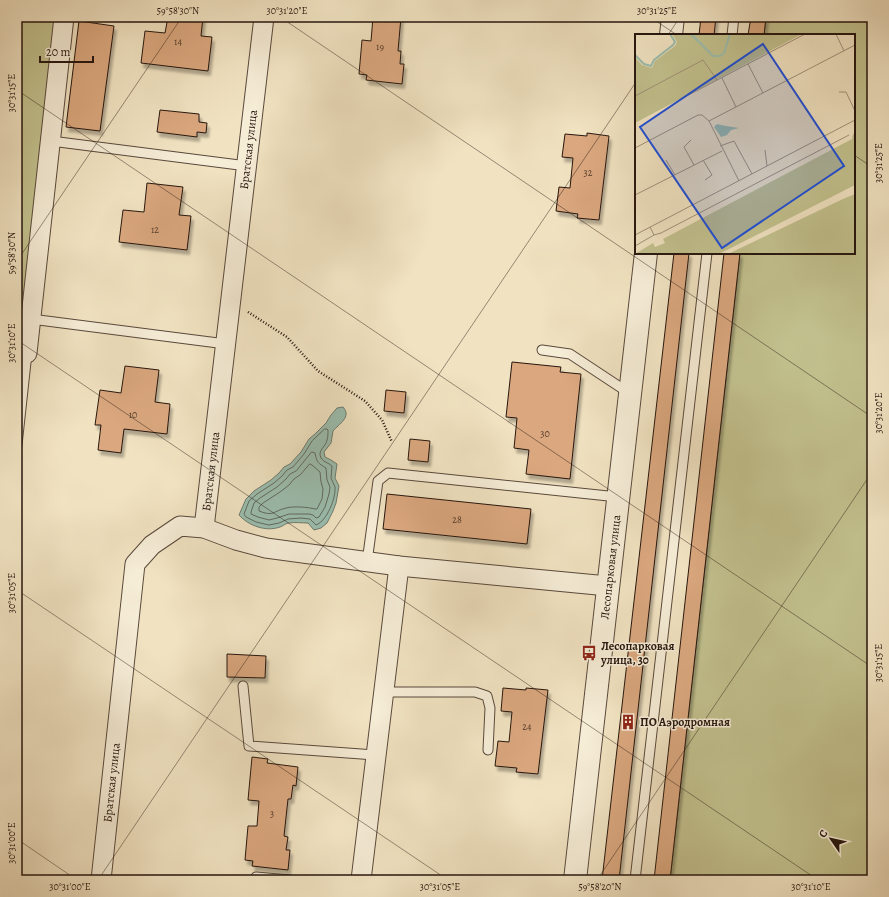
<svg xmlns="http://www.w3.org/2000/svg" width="889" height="897" font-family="Alegreya,serif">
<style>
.green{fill:#c2c18e;stroke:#746c4e}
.water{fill:#9bbeaf;stroke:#6c7b6f}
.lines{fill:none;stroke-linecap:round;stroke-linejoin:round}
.shore{stroke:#606a5f;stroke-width:1}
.building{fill:#daa77e;stroke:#26160f;filter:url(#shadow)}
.service-casing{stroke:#59493c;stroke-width:11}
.minor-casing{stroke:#59493c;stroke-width:21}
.tertiary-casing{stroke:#59493c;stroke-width:24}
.path{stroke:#26160f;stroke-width:2.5;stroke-dasharray:1 2;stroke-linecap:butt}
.service{stroke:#f6edd7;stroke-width:9}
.minor{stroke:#f6edd7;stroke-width:19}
.tertiary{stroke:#f6edd7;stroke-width:22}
.ticks{fill:none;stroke:#26160f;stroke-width:1;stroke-opacity:0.45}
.labels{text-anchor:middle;stroke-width:3;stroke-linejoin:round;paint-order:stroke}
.number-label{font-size:10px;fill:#533a2b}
.street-label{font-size:12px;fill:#26160f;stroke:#f6edd7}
.poi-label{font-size:12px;font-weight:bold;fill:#26160f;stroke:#f6edd7;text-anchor:start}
.inset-river{fill:none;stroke:#9bbeaf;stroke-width:2}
.inset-road{fill:none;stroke:#a0917a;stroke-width:1}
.view{fill:#1d4ed8;fill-opacity:0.15;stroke:#1d4ed8;stroke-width:2}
.inset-edge{fill:none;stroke:#26160f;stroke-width:2}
.neatline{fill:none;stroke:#26160f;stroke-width:1.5}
.ticks-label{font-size:10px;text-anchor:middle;fill:#26160f}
</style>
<defs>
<filter id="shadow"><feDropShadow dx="2.5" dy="4.5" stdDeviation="1" flood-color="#0004"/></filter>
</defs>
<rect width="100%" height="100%" fill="#f1e3c2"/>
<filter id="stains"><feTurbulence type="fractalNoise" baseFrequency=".005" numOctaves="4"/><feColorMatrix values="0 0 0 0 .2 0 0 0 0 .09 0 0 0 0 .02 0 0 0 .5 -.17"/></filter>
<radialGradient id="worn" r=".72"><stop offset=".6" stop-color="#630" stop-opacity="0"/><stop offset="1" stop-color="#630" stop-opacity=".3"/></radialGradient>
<g class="green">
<polygon points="17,17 57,17 17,389"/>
<polygon points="766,17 872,17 872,880 670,880 740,253 854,253 854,35 764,35"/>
</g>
<path class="water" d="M343,407C352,417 339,424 333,431L331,443L324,452L325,457L331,460L337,464L335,478L339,486L336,503L333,511L327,523L321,528L314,530L308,523C303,523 294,522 289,523C286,523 283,526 280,527C266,532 249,526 239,515L246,499L254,491L271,480L279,473L284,467L290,464L301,452L309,439L315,434L326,423L331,415L337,408Z"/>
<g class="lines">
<g class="shore">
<path d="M325,429H327L328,430C328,433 328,437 327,440C326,447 317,450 321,458C323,462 329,463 332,466C332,470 331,474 331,478C332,481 334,484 335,487C336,498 327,521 316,525L310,519L301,518L288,519L279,523L269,525L256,522L246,517L244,514L249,501L257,494L274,483L282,476L287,470L293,467L304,454L312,441Z"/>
<path d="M312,452L315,453C317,463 318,463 326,468L327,480L330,487L329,494L325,507L319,517L316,518L313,515L309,514H289L277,518L269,520L258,517L251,514V512L254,503L260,498L277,487L286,479L290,474L296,471Z"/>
<path d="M310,464L312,465L320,472L321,482L323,489L322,499L317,509H315C308,507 293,506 286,508C273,511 274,517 259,511V507L263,503L280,492L289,485L294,479L300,475Z"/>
</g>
</g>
<g class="building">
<polygon points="168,17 203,17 201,36 212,37 208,71 141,63 145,31 165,33"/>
<polygon points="373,17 401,17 398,51 401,51 400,64 404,64 402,84 366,80 367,75 359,74 362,40 371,41"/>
<polygon points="701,17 716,17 714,35 699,35"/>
<polygon points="751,17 766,17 764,35 748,35"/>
<polygon points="79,21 114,26 100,131 66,127"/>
<polygon points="160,110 199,114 199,122 207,123 206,133 197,132 197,137 157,132"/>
<polygon points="587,133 609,136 599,220 577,218 578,214 556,211 559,187 570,188 573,158 562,157 565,134 587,136"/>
<polygon points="147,183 183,187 179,215 191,216 187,250 119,242 123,210 144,212"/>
<polygon points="674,253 689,253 619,880 602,880"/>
<polygon points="724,253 740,253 670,880 654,880"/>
<polygon points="512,362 561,367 560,372 581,374 570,479 526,474 529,450 514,448 517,418 506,417"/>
<polygon points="125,366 159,370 155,402 170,404 167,434 124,429 121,453 98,450 101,425 95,425 100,390 121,393"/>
<polygon points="386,390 406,392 404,413 384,411"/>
<polygon points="410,439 430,441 428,462 408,460"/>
<polygon points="387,494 531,509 527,544 383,529"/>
<polygon points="227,654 266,656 265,678 227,677"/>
<polygon points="503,688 526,690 526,688 548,690 538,774 516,772 517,768 495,766 498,741 509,742 512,712 501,711"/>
<polygon points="252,757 268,759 267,763 298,767 296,786 293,785 291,799 288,799 284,836 288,837 286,850 290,850 288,870 252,866 253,861 245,860 248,826 257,826 259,801 248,800"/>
</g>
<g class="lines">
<defs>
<g id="service">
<polyline points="732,35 734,17"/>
<polyline points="51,141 247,166"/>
<polyline points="31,319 226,344"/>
<polyline points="542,350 570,354 629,393"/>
<polyline points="17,357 27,353 17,445"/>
<polyline points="367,562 378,481 388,473 618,497"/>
<polyline points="243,686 249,746 375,755"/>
<polyline points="384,692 475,692 487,696 490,708 488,750"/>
<polyline points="256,877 290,880"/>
<polyline points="635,880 707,253"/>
</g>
<g id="minor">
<polyline points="27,353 64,17"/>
<path id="s1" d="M204,528L264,17"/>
<path id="s2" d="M101,880L135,564L152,545L180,526L204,528L236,540L266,548L399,566L608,586"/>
<polyline points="361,880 399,566"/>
</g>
<g id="tertiary">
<polyline points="671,35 673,17"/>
<path id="s3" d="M575,880L646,253"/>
</g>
</defs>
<use href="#service" class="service-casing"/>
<use href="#minor" class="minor-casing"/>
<use href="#tertiary" class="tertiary-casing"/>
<polyline class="path" points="248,312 287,337 318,371 365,401 382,420 392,442"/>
<use href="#service" class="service"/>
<use href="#minor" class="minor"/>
<use href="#tertiary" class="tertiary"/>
</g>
<path class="ticks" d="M280,17L872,417M650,17L677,35M668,35L680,17M17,90L872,667M854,155L872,167M17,261L182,17M17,340L818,880M17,590L448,880M17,839L77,880M98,880L636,82M597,880L872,472"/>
<defs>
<symbol id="bus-bare" viewBox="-9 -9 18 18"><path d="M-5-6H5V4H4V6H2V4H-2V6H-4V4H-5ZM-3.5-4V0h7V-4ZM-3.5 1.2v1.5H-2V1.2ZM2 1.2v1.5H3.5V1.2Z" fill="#8f2418" stroke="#f6edd7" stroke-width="2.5" paint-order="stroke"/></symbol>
<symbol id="building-bare" viewBox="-9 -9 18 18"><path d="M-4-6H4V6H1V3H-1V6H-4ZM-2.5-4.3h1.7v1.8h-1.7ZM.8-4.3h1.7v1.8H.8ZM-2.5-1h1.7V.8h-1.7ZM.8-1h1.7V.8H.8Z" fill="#8f2418" stroke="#f6edd7" stroke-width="2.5" paint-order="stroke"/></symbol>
</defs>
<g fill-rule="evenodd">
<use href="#bus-bare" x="578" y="642" width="22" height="22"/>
<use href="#building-bare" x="617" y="711" width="22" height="22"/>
</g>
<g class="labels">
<g class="number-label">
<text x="178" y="45">14</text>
<text x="380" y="50">19</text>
<text x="588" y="176">32</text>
<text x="155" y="233">12</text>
<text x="133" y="418">10</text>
<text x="545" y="437">30</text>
<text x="457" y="523">28</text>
<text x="527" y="730">24</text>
<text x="272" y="817">3</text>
</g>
<g class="street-label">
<text dy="4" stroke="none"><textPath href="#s1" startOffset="381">Братская улица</textPath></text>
<text dy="4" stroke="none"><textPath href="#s1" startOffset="57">Братская улица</textPath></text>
<text dy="4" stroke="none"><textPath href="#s3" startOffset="315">Лесопарковая улица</textPath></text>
<text dy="4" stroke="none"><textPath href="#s2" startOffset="98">Братская улица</textPath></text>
</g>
<g class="poi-label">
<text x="601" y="650">Лесопарковая<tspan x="601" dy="14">улица, 30</tspan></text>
<text x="640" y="726">ПО Аэродромная</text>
</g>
</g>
<g transform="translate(635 34)">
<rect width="220" height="220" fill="#f1e3c2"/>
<path d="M37,0H167L0,89V23L7,31L17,34L20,27L40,12L42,8ZM218,100H220V151L84,220H0L18,209L20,213L30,209L28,205L217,105ZM220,160V220H93L208,165Z" fill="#c2c18e"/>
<path d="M82,90L91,92L104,94L96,96L92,101L86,103L79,93Z" fill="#9bbeaf"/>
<path class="inset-river" d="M56,0L78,22H85L89,19L95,0M0,21L9,30L16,32L19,26L38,11L40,8L35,0"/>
<path class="inset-road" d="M201,0L209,17M113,30L128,59M87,44L101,73M204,58H211L220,77M0,62L68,26L82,46M44,66L170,0M74,87L220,11M56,106L49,113L59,131M85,112L99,107L117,140M0,114L63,81H67L74,87L104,147M130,116L132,132M31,126L40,141M68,126L77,141L70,146M0,161L87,117M15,193L19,201L26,199L214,101M0,201L220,86M0,212L19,201"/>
<path class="view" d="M128,10L209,132L87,214L5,93Z"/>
<rect width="220" height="220" class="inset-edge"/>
</g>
<rect width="889" height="897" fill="none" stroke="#f1e3c2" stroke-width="44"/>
<g transform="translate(831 839) rotate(304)" stroke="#f6edd7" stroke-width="3" paint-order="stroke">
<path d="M0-3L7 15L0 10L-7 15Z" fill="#26160f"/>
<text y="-6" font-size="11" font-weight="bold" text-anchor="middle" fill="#26160f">С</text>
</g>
<path d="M40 56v6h53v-6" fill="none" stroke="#26160f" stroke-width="2"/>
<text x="46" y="56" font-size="12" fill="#26160f" stroke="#f6edd7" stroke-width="3" paint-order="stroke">20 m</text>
<rect x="22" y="22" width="845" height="853" class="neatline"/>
<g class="ticks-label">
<text x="178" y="14">59°58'30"N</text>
<text x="287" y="14">30°31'20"E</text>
<text x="657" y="14">30°31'25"E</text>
<text transform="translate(11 93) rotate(-90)" y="4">30°31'15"E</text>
<text transform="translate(878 163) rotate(-90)" y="4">30°31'25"E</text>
<text transform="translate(11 253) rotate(-90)" y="4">59°58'30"N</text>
<text transform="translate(11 343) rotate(-90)" y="4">30°31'10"E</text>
<text transform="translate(878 413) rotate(-90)" y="4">30°31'20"E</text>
<text transform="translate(11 593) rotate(-90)" y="4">30°31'05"E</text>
<text transform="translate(878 663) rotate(-90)" y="4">30°31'15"E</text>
<text transform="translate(11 843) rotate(-90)" y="4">30°31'00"E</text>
<text x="70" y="890">30°31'00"E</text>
<text x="440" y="890">30°31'05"E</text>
<text x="600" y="890">59°58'20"N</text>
<text x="811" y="890">30°31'10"E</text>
</g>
<rect width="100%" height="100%" filter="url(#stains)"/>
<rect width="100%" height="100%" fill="url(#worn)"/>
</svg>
